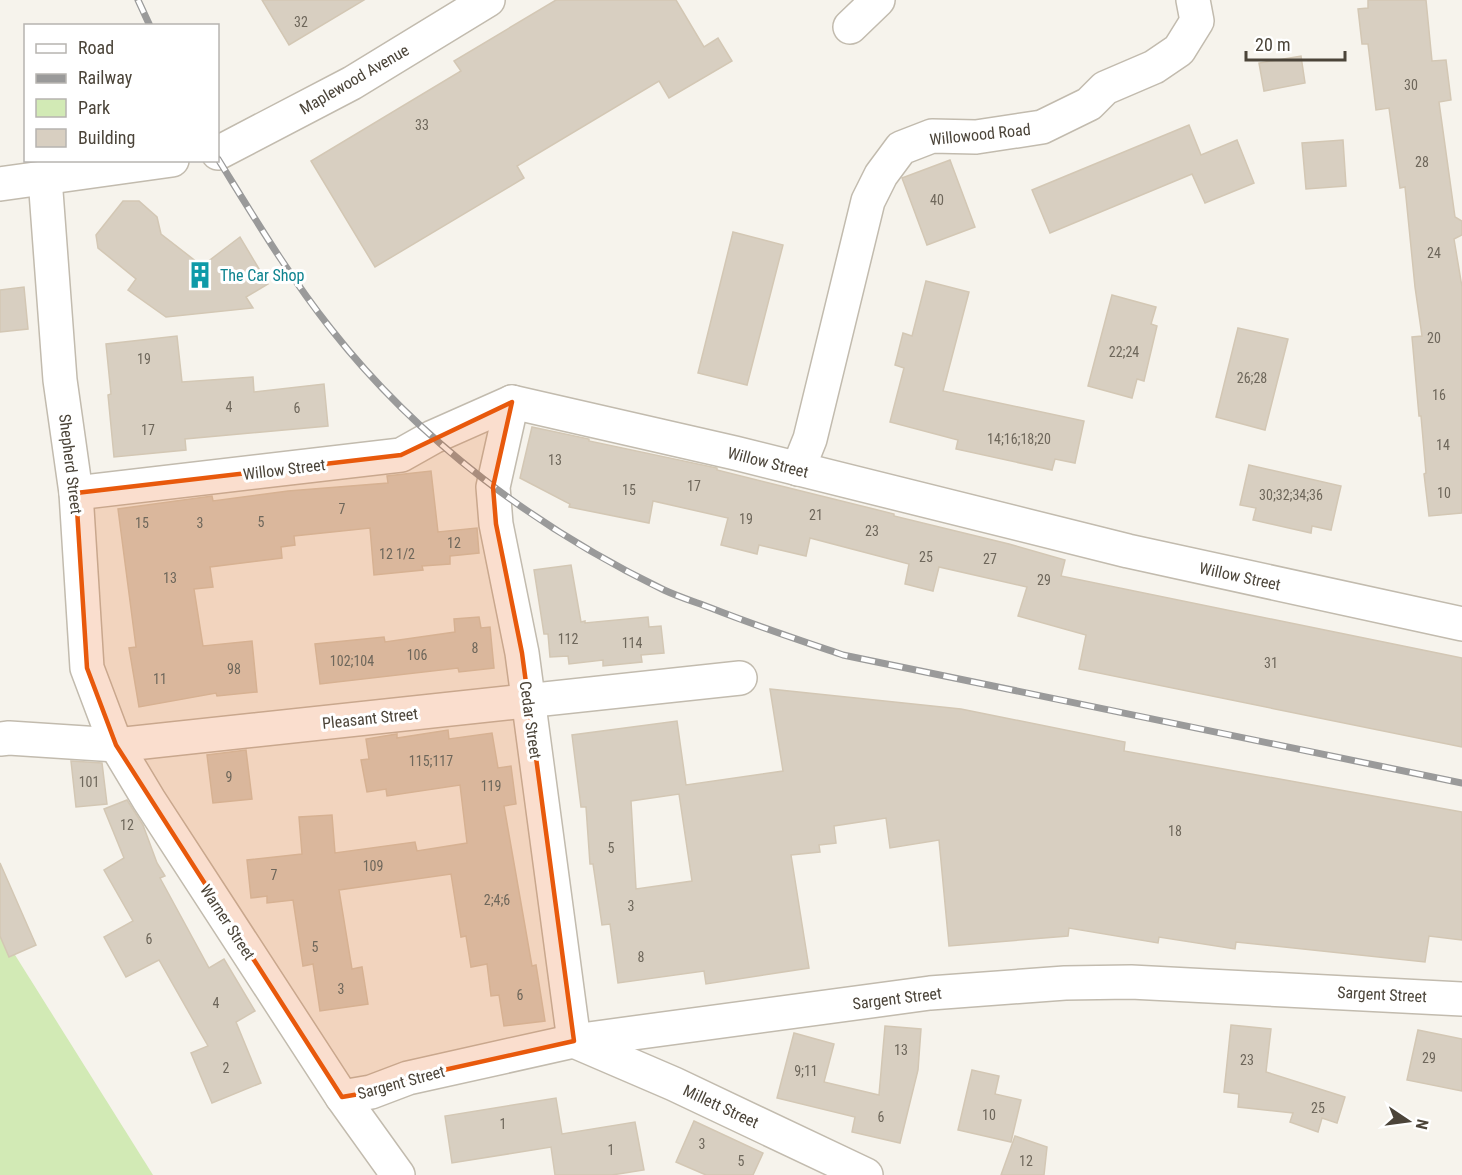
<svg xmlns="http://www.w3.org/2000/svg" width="1462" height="1175" font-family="'Roboto Condensed',sans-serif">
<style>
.green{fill:#d2eab5}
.building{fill:#d8cfc1;stroke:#d3c7b4;stroke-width:1.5;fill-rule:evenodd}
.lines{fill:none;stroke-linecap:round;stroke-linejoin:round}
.street-casing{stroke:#c2bbae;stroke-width:36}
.street{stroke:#fff;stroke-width:33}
.rail-casing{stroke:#9a9a9a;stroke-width:7}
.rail{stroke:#fff;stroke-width:4.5;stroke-dasharray:14;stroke-linecap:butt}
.marked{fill:#e8590c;fill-opacity:0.2;stroke:#e8590c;stroke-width:4.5;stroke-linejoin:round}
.labels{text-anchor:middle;stroke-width:6;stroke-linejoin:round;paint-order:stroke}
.number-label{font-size:14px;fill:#6e675b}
.street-label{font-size:16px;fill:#4b4439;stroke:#fff}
.culture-label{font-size:16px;fill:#0d838f;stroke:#fff;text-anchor:start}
</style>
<rect width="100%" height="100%" fill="#f6f3ec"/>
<polygon class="green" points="0,931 153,1175 0,1175"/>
<g class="building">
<polygon points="262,0 364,0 289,45"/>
<polygon points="556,0 676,0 704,47 718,38 732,61 669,98 659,81 517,166 524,178 375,267 311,161 461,71 454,61"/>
<polygon points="1368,0 1426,0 1432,61 1446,60 1451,100 1439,102 1455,217 1462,221 1462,235 1454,239 1462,287 1462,513 1429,516 1424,474 1426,473 1421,416 1419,416 1412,337 1422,336 1415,287 1405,187 1400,188 1389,108 1376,110 1368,44 1362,44 1358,9 1368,8"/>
<polygon points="1301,56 1305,83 1264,91 1259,63"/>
<polygon points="1189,125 1201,155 1237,140 1254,183 1205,203 1192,174 1050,233 1032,190"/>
<polygon points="1343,140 1346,186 1306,189 1302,143"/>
<polygon points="950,160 975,227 927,245 902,178"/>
<polygon points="123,201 139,201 157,217 161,234 202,266 240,237 268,284 246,297 253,308 166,317 128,290 136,279 98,248 96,235"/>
<polygon points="733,232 783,245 747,385 698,373"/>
<polygon points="926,281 969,292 943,391 1084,421 1075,463 1055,459 1052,470 956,449 958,440 890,422 904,368 895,365 903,333 912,336"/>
<polygon points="24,287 28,329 0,332 0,290"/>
<polygon points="1112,295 1156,307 1151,324 1157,326 1144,381 1137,379 1132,398 1088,386"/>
<polygon points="1238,328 1288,339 1265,430 1216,417"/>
<polygon points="177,336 182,382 253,377 254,392 324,384 328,426 185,439 186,450 114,457 108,395 111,394 106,344"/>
<polygon points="532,427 589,439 589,441 717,468 717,470 773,484 894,514 894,516 1009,544 1065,560 1061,576 1462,658 1462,747 1079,669 1086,635 1018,616 1027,587 939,567 933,591 905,584 909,564 810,538 806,556 759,545 757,554 721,545 728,518 653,501 649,523 569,507 570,504 520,478"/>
<polygon points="1249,465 1341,486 1331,530 1312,526 1311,533 1253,520 1256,508 1240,505"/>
<polygon points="431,471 438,532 477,528 479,553 450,556 450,564 422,566 423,570 374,575 370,528 294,536 295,545 281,547 282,558 210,567 213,587 194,589 203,646 252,641 257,692 217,696 216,693 139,707 129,648 136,647 118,509 212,496 213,501 288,491 388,483 387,476"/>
<polygon points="571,565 581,622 585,621 585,623 648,617 649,627 661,626 664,653 641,655 642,662 603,666 603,660 569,664 568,656 550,657 548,634 544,634 534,570"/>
<polygon points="479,617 481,628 490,627 494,668 459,672 458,668 320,684 315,644 384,637 385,642 455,632 454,619"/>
<path d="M770,689L961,709L1125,742L1124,751L1462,812V940L1429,936L1425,962L1236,942L1235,949L1159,937L1158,943L1069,928L1068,936L949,946L939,840L890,848L886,818L834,826L836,843L819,845L820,852L791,855L809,968L706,984L704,971L618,983L610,924L602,925L593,864H590L586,807H581L572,735L677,721L686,785L783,771ZM679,794L692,881L636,889L631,801Z"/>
<polygon points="448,730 449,739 492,733 498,768 511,766 516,804 504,806 532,966 536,965 545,1021 504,1026 499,995 491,996 487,964 471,967 466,936 461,937 451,874 339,890 352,969 362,967 368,1004 320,1011 313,964 303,966 293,900 267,903 267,896 251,898 247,860 302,854 299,817 332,815 335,853 415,842 417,851 467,843 460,785 387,796 386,789 367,792 361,760 369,759 366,739 397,734 397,738"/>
<polygon points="246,750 252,799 213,803 207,755"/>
<polygon points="71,761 102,763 107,804 76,807"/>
<polygon points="127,800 143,825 157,863 165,876 160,878 209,968 224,959 255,1011 236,1022 261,1083 212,1103 191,1053 208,1046 159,960 126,977 104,937 133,921 104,870 124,858 104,809"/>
<polygon points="0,863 36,945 9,957 0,936"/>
<polygon points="1231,1025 1271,1029 1266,1072 1345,1097 1337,1123 1322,1118 1318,1132 1290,1122 1293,1113 1238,1107 1239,1094 1224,1092"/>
<polygon points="885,1026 921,1029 918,1070 900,1143 852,1132 855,1117 777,1098 794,1033 834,1044 824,1082 879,1095"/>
<polygon points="1418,1030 1462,1039 1462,1091 1407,1080"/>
<polygon points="972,1070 999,1076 995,1094 1021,1100 1011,1142 958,1130"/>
<polygon points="556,1098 562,1134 635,1122 644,1170 612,1175 555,1175 551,1147 452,1163 445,1116"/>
<polygon points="694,1121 763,1153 753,1175 706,1175 676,1162"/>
<polygon points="1015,1136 1047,1147 1044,1175 1001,1175"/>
</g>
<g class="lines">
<defs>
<g id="street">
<polyline points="850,27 878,0"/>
<polyline points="218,153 352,83 488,0"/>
<polyline points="45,178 60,380 76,493 87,668 116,745 149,800 342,1097 398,1175"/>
<polyline points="0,184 172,160"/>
<polyline points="512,402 493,487 496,524 522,653 574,1041 674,1084 866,1175"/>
<polyline points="798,469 810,439 868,201 881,175 901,148 932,136 976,137 1042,127 1089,104 1105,88 1154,67 1179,50 1197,21 1193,0"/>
<polyline points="76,493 401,455 433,437 512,402 735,453 1128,551 1462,624"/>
<polyline points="0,739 9,738 116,745 740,678"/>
<polyline points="342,1097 371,1092 408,1078 574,1041 930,993 1065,983 1131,982 1462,999"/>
</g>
</defs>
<use href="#street" class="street-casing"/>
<use href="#street" class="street"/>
<defs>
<g id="rail">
<polyline points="138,0 150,26"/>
<path d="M218,159C254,217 289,276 331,329C419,441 536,528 664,590C679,597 695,602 711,608C754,625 799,640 843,655L1462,783"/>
</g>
</defs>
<use href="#rail" class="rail-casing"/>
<use href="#rail" class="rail"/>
</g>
<path class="marked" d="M512,402L493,487L496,524L522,653L574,1041L408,1078L371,1092L342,1097L116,745L87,668L76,493L401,455Z"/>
<defs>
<symbol id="building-bare" viewBox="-9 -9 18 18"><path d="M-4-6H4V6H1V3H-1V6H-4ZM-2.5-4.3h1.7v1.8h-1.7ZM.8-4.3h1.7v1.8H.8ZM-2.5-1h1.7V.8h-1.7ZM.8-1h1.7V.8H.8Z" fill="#0f9aa8" stroke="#fff" stroke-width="2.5" paint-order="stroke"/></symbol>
</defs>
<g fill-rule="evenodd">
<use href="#building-bare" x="181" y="256" width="38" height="38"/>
</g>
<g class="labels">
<g class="number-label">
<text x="301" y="27">32</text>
<text x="1411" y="90">30</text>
<text x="422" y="130">33</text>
<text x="1422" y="167">28</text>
<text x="937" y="205">40</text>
<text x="1434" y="258">24</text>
<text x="1434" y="343">20</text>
<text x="1124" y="357">22;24</text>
<text x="144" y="364">19</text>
<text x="1252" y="383">26;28</text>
<text x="1439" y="400">16</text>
<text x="229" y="412">4</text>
<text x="297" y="413">6</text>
<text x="148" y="435">17</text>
<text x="1019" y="444">14;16;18;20</text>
<text x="1443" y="450">14</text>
<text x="555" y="465">13</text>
<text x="694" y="491">17</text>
<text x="629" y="495">15</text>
<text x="1444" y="498">10</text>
<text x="1291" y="500">30;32;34;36</text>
<text x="342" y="514">7</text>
<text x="816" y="520">21</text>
<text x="746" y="524">19</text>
<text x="261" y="527">5</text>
<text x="142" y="528">15</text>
<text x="200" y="528">3</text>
<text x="872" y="536">23</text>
<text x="454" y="548">12</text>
<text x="397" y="559">12 1/2</text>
<text x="926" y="562">25</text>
<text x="990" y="564">27</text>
<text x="170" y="583">13</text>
<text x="1044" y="585">29</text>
<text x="568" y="644">112</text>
<text x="632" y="648">114</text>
<text x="475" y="653">8</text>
<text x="417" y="660">106</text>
<text x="352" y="666">102;104</text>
<text x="1271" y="668">31</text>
<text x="234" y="674">98</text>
<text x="160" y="684">11</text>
<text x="431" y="766">115;117</text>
<text x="229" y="782">9</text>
<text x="89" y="787">101</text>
<text x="491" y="791">119</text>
<text x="127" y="830">12</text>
<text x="1175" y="836">18</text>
<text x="611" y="853">5</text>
<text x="373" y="871">109</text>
<text x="274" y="880">7</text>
<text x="497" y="905">2;4;6</text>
<text x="631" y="911">3</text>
<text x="149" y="944">6</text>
<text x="315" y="952">5</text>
<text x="641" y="962">8</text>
<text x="341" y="994">3</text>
<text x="520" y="1000">6</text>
<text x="216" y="1008">4</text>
<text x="901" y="1055">13</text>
<text x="1429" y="1063">29</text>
<text x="1247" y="1065">23</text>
<text x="226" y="1073">2</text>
<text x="806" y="1076">9;11</text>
<text x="1318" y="1113">25</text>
<text x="989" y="1120">10</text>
<text x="881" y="1122">6</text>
<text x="503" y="1129">1</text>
<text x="702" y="1149">3</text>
<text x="611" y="1155">1</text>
<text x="741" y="1166">5</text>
<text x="1026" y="1166">12</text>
</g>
<g class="street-label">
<text transform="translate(354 79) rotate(-30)" y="6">Maplewood Avenue</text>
<text transform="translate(980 134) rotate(-6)" y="6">Willowood Road</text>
<text transform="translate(768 462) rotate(14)" y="6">Willow Street</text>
<text transform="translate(71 464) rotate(83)" y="6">Shepherd Street</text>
<text transform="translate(284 469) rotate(-7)" y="6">Willow Street</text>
<text transform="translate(1240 576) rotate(12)" y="6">Willow Street</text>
<text transform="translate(370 718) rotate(-6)" y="6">Pleasant Street</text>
<text transform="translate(531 720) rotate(82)" y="6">Cedar Street</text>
<text transform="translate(228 922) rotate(57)" y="6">Warner Street</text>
<text transform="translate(1382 994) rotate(3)" y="6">Sargent Street</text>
<text transform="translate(897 998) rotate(-7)" y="6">Sargent Street</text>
<text transform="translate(401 1082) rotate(-15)" y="6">Sargent Street</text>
<text transform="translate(721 1106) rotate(25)" y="6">Millett Street</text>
</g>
<g class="culture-label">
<text x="220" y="281">The Car Shop</text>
</g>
</g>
<rect x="24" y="24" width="195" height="138" fill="#ffffff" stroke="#b7b4b0" stroke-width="1.5"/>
<rect x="36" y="44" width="30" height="9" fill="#ffffff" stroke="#b7b4b0" stroke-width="1.5"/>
<text x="78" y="54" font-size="18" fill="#4b4439">Road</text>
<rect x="36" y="74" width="30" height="9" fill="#9a9a9a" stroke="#b7b4b0" stroke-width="1.5"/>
<text x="78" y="84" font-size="18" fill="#4b4439">Railway</text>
<rect x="36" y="99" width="30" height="18" fill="#d2eab5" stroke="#b7b4b0" stroke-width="1.5"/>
<text x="78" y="114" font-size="18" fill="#4b4439">Park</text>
<rect x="36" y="129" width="30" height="18" fill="#d8cfc1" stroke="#b7b4b0" stroke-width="1.5"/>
<text x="78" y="144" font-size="18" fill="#4b4439">Building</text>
<g transform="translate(1408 1121) rotate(103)" stroke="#ffffff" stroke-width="4.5" paint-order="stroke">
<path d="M0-4.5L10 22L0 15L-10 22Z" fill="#4b4439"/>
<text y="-9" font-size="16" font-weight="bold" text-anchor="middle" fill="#4b4439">N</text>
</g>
<path d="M1246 51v9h99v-9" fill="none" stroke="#4b4439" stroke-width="3"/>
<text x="1255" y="51" font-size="18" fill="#4b4439" stroke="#ffffff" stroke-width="4.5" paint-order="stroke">20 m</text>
</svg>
